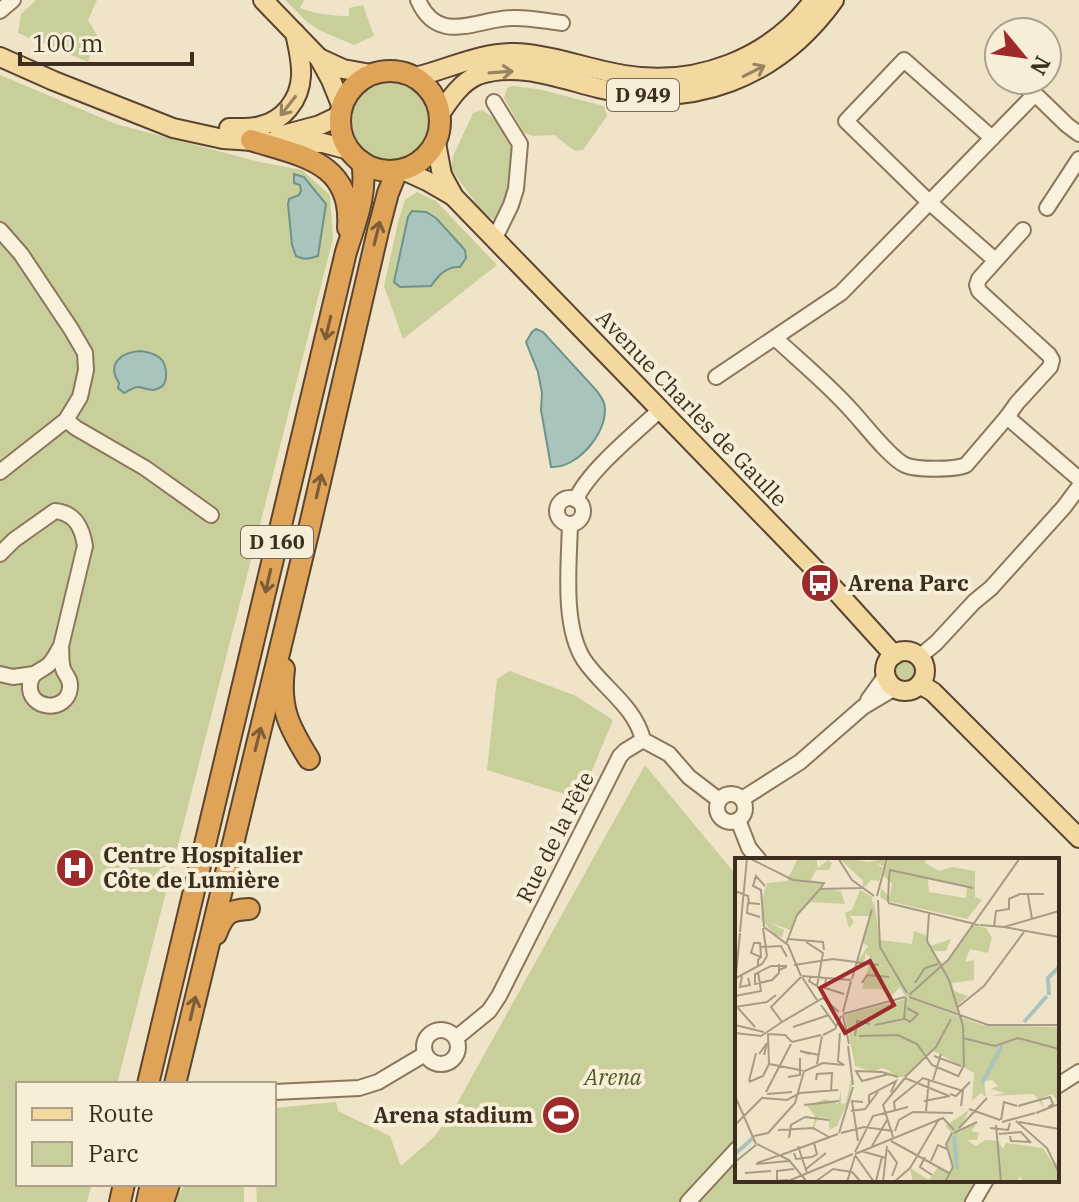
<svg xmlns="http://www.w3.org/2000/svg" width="1079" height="1202" font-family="'IBM Plex Serif',serif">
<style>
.green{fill:#c9cf9b}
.water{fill:#a9c4bc;stroke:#6f938a;stroke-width:2}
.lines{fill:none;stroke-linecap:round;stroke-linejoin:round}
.minor-casing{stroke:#8d765c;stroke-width:18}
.major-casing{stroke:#5b4430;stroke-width:22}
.highway-casing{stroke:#5b4430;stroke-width:24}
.minor{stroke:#faf1dc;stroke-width:14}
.major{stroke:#f3d9a0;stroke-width:18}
.highway{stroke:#e0a458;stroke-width:20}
.oneway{stroke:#988460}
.oneway2{stroke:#7e5d36}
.labels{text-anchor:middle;stroke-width:8;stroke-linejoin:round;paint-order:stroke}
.shield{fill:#f7eed8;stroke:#756857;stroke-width:2}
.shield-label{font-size:20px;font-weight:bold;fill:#3d2e20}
.street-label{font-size:22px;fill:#3d2e20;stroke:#f7eed8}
.poi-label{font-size:22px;font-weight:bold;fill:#3d2e20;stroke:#f7eed8;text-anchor:start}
.park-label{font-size:22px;font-style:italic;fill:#4d5a26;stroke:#f7eed8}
.inset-river{fill:none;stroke:#a9c4bc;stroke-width:4}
.inset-road{fill:none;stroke:#a89b85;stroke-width:2}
.view{fill:#9e2a2b;fill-opacity:0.15;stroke:#9e2a2b;stroke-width:4}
.inset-edge{fill:none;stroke:#3d2e20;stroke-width:4}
</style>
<rect width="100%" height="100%" fill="#f0e4c8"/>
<g class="green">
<polygon points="36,0 97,0 88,20 97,35 88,62 18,33 21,14"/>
<path d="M285,0H304L300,8C317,14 331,16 349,16V8L363,5L374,36L354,45L321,31L307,22Z"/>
<polygon points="0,75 116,124 260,162 302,170 330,195 333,239 117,1084 18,1084 18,1184 92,1184 87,1202 0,1202"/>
<circle cx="390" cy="120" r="43"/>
<polygon points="512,86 538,89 604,106 607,116 583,150 575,151 554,135 533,136 524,133 504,98 507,88"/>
<path d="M482,110C494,117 513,133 515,147C517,166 507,199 502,217L496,221L483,213L451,169L453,156L473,113Z"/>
<polygon points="417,192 436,201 497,265 403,339 384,286 398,222 405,200"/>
<circle cx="904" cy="670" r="12"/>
<polygon points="510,671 576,696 613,720 580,799 487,770 497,679"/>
<polygon points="645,765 737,876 737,1180 979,1180 966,1202 257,1202 256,1184 274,1184 274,1108 336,1102 338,1111 390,1136 401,1166 434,1137 450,1116"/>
<path d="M187,1184H244V1202H176C176,1194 181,1189 187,1184Z"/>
</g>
<g class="water">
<path d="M294,174L304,177L326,204L318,256C309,259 304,260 296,256L292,245L288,204L289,199L299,195L301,191L300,185L294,183Z"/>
<path d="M412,211L426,212L436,218L465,250L466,258L460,267C446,266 438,276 431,286L400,287L394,282L408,217Z"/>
<path d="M536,329L543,332L597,391C599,394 603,399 604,403C611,429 578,469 551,467L550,461L541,410L542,393L538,372L526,342L532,332Z"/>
<path d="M141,351C148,352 155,354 160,358C166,363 168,376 164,384C162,388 157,389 153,390C135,387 141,384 124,393L118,388L119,383C106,363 122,352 141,351Z"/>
</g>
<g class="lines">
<defs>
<g id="minor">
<path d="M418,0C438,46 476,19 512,18C528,17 545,21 562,23"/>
<polyline points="0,11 13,0"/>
<polyline points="992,138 904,60 846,121 929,202 995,260"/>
<polyline points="1047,208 1079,159"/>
<polyline points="0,230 21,254 71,329 85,353 86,370 80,397 66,420 0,472"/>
<polyline points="494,240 511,205 516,189 520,144 494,102"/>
<path d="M775,338C801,362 829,385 852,411C864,424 890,458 905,465C916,470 955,470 966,465L1007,417L1079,479"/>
<polyline points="716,377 841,293 1035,94 1067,125 1079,134"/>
<polyline points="1007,417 1017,403 1050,367 1052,360 1049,355 979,291 977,285 979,279 1023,230"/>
<polyline points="66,420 76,428 145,468 211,515"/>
<circle cx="570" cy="511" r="13"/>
<path d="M576,500C586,473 637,431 660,410"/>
<path d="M570,524C569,564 562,626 584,660C602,687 635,706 643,740"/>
<path d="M0,554L14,540L55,511C75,513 82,527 85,546L61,646"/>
<path d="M61,646C62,654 60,663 64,671C67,677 71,680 70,688C67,714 27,710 30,684C32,672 39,672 47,666C53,662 57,652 61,646Z"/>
<polyline points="919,657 936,643 974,602 991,588 1064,507 1079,487"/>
<polyline points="0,674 13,677 34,674"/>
<polyline points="868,700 886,675"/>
<polyline points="643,740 669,754 689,777 719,800"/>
<circle cx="731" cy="808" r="14"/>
<polyline points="742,799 800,762 863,707 895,688"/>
<polyline points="738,820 749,848 759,860"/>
<circle cx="441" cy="1047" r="17"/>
<polyline points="456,1038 489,1011 499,996 620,756 625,751 643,740"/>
<polyline points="1057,1086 1079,1072"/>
<polyline points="274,1092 359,1088 378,1082 425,1054"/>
<polyline points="688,1202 737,1149"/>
<polyline points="973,1202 986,1180"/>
</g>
<g id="major">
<polyline points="263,0 319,58 331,80 342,107"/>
<polyline points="0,57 54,81 173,128 223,139 283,143 323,143 349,150"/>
<polyline points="319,58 343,69 371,74"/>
<path d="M415,77C449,69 480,52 516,53C553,55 588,69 624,75C696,87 770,59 814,0"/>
<path d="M440,114C450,99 461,82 478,75C517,61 561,79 598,88C692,111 778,78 834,0"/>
<path d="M229,128C239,128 250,129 260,126C283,121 300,100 301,76C302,62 298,47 295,33"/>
<polyline points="279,136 320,125 341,115"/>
<polyline points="436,143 442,175 454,197 837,592 894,655"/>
<polyline points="403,170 427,181 453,196"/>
<circle cx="905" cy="671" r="20"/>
<polyline points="920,684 933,692 1079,838"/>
</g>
<g id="highway">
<circle cx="390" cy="121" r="50"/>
<path d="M251,140C300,156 353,161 348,228"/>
<path d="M284,669C279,708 289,727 309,759"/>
<path d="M216,934C224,914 228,910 249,909"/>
<path d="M148,1084L346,252C355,223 368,193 362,162"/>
<polyline points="175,1084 310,525 378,231 388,193 397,171"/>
<polyline points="120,1202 124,1184"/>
<polyline points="147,1202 151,1184"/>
<polyline points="163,1202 169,1184"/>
</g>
</defs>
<use href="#minor" class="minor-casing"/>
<use href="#major" class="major-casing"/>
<use href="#highway" class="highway-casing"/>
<use href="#minor" class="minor"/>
<use href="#major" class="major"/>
<use href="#highway" class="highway"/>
</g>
<defs><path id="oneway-shaft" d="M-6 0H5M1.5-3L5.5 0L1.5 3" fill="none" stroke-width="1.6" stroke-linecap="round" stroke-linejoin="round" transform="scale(2)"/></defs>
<g class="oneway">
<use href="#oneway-shaft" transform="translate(754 71) rotate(-27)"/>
<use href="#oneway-shaft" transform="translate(501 72) rotate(-4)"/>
<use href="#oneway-shaft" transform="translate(288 106) rotate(128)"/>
</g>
<g class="oneway2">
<use href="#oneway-shaft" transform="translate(377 233) rotate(-76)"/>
<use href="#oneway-shaft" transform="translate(328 328) rotate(103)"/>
<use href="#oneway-shaft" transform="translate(319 486) rotate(-77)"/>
<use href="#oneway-shaft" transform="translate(268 581) rotate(103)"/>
<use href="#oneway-shaft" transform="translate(258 739) rotate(-76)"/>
<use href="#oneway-shaft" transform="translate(193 1008) rotate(-77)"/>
</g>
<defs>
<symbol id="bus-disc" viewBox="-11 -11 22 22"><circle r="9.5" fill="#9e2a2b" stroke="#f7eed8"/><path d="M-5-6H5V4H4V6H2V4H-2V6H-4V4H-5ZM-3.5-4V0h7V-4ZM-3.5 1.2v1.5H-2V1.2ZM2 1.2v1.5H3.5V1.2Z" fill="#fff"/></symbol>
<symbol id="hospital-disc" viewBox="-11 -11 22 22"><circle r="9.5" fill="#9e2a2b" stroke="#f7eed8"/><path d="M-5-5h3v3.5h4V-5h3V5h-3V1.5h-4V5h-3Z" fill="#fff"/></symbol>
<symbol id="stadium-disc" viewBox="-11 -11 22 22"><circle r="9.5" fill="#9e2a2b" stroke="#f7eed8"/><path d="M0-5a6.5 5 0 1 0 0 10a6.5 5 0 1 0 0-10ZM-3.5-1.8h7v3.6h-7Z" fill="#fff"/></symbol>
</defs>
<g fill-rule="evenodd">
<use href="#bus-disc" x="798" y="561" width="44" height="44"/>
<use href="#hospital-disc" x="53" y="846" width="44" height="44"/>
<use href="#stadium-disc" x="539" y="1093" width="44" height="44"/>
</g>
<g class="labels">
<g class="shield">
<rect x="607" y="79" width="72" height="32" rx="6"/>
<rect x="241" y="526" width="72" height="32" rx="6"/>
</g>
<g class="shield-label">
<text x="643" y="102">D 949</text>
<text x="277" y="549">D 160</text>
</g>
<g class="street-label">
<text transform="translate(692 408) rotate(46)" y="8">Avenue Charles de Gaulle</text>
<text transform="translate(555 837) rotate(-63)" y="8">Rue de la Fête</text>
</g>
<g class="poi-label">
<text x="848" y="591">Arena Parc</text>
<text x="103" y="863">Centre Hospitalier<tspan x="103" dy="25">Côte de Lumière</tspan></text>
<text x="533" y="1123" text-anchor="end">Arena stadium</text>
</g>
<g class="park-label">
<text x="613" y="1085">Arena</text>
</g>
</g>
<g transform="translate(735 858)">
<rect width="324" height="324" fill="#f0e4c8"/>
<path d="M63,0H81L83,10L93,2L97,5L94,12H81L76,22L89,25L85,31L106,33L110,46L76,44L61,57L56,72L35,65L49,72L47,79L40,77L26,61L29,34L32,25L52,23ZM104,0L134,4L150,0L149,8L142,6L148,10L144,23L136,22L128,31V23ZM154,0H192L190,5L204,13L217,9L240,13V39L247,42L232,61L152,43L145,39L146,30L155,39L157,26L148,17ZM193,21L232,29L231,40L194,34ZM125,32L137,39L138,47L134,58H115L119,64L114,70L110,55L117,52ZM139,43L145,82L177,86L179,73L192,78L195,88L216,81L211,93H198L209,108L238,66L251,70L257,80L253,95L235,91L230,104L239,102V122L217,125L219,133L233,138L221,149L223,156L170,138L165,129L155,140L147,131H127L134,107L151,108L140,106L131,95L129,104L123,103L133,88L128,85ZM174,140L247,167L324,169V245L317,236L306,240L309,250L299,236L255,238L270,235L256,231L263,228L257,222L249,223L251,239L246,235L237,243L239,215L197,192L170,219H158V214L153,220L155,213L147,210L137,214L120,208L110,157ZM116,221L117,226L113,243L102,268L94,272V260L83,259L77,275L80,258L72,248L90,241L103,246L106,232V246L111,245ZM234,252L223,276L236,266L241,267L236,273L244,275L242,282H232L241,288L250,282L263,283L268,291L271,285L308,290L318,306L324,305V324H287L286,318L280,324H178L175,310L194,322L203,309L213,315L217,311L212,286L216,274L210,268Z" fill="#c9cf9b" fill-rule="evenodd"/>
<path class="inset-river" d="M314,137L313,120L324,109M289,164L312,138M247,225L267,188M219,278L222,311M0,296L18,280"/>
<path class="inset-road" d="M14,0L58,22L89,25L85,31M103,0L117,22L139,38M154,19L155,12L238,30M85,31L127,30M0,33L13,38L14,45L25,46M293,37L297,61M142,38L152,0M143,42L145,89L172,135M13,44L12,55L25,59M153,44L154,19M153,45L244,67M194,56L192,83L214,122L228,168L229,207L223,219M245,67L269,69L324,53M29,69L26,32L18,28L21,18L30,28M29,69L53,87L66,118M259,69L261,53L274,51V41L285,36H309M269,69L324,79M28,70L32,98M5,74L12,0M53,81L88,84L89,92M71,84L88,95L82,128L74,123L76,118M51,86L62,57L85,31M25,89L46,88L52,99M59,107L98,101L144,107M23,109V102L26,99V98L25,85H19L16,95L26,99M44,112L51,109V108H36L20,116V126L37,122L44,115V106M7,118L5,129L15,127L13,120M67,118L116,122M67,119L82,142M91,119L90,130L109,136M1,120L27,106L32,98M117,121L137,51M127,125L132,117L154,119M180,125L190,110L203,106M0,127L5,75M174,137L213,102L285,0M0,138L26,133L23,114M174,139L253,167H324M86,147L101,168M0,149L32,144L41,137M223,149L249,128L289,74M3,150L20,169M108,154L116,123M108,156L170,139M108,157L114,186M169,160L175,164L183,156L172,150M47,164L36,149L66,119M47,164L88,140L104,154M0,167L29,174M140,167L169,161L171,139M58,169L94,157M0,175L26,178L47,164M88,177L100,171L106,158M120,178L122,163L135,166M124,178L163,177L182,186L197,207L223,218M228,180L260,188L283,180L324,191M57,184L86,177M113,188L118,227M24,196L32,185L29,197M75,196L65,193L84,197M199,198L226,208M82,206L87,178M34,207L33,176L50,177L57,184M154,216L127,223L121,213L147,214L163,219M53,219L65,217V200M170,219L201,189L216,161M170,220L214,238M81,222L82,216L97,215L96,233M198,222L206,196M14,223L21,195M14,224L28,218L34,206L70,213L88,205L109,207L103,203L105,175M31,234L56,186M32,236L57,234M215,236L221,238L235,224M0,238L21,286M28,240L52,242L65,235L103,232M189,243L215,238M134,246V237L161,223L156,234M69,247L104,243M283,248L315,239L318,246L313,249M234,251L265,262M160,252L159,244L188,220L228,233L226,248M116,253L130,251L143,234M191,253L194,221M301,255L324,246M70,259L94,262M266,262L269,244L282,248M281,263L312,290L324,315M267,264L300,255M284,264L324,271M0,267L28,239M261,267L266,324M224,270L252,240M255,270L273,272L275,265M43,272L78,270L94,279M160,273L164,262L178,254L218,255M104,275L118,229M106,275L129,269L158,273M219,275L242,264M264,276L286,274L296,285M19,278L33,275L60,245L69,213M275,278L276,283L296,284M158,279L148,247L170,220M54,280L56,267L70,259M123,283L117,243L128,244M156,283L214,315M22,286L54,302L72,324M63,288L72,315M137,288L152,262M153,292L162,305L157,318M126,293L151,300M120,294L138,258L173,249M59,295L61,301L77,299L82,296L79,285M120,296L208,260L219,272M46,297L103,276M120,297L139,324M190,299L185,309L197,317M196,303L203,287L212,291M0,304L21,287M22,305L45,297M21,306L54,303M71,311L91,295M10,315L36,313M42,322V313L59,311M141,323L147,299M26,324L53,322M51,324L118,296M80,324L98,311L117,314L126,324M112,324L120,298M148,324L152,288M159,324L175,310L204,261M210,324L218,309L211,286L217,275"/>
<path class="view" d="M135,103L159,147L110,175L85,130Z"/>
<rect width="324" height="324" class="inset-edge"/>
</g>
<rect x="16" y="1082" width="260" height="104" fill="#f7eed8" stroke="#ada18e" stroke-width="2"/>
<rect x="32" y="1108" width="40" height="12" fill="#f3d9a0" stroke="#ada18e" stroke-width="2"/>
<text x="88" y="1122" font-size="24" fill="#3d2e20">Route</text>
<rect x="32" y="1142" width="40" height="24" fill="#c9cf9b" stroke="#ada18e" stroke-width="2"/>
<text x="88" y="1162" font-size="24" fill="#3d2e20">Parc</text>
<g transform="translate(1023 56) rotate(119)"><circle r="38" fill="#f7eed8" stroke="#ada18e" stroke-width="2"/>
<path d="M0-6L14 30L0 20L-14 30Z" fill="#9e2a2b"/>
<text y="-12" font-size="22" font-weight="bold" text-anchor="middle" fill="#3d2e20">N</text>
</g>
<path d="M20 52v12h172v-12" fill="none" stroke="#3d2e20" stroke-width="4"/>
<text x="32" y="52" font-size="24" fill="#3d2e20" stroke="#f7eed8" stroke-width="6" paint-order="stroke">100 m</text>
</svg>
